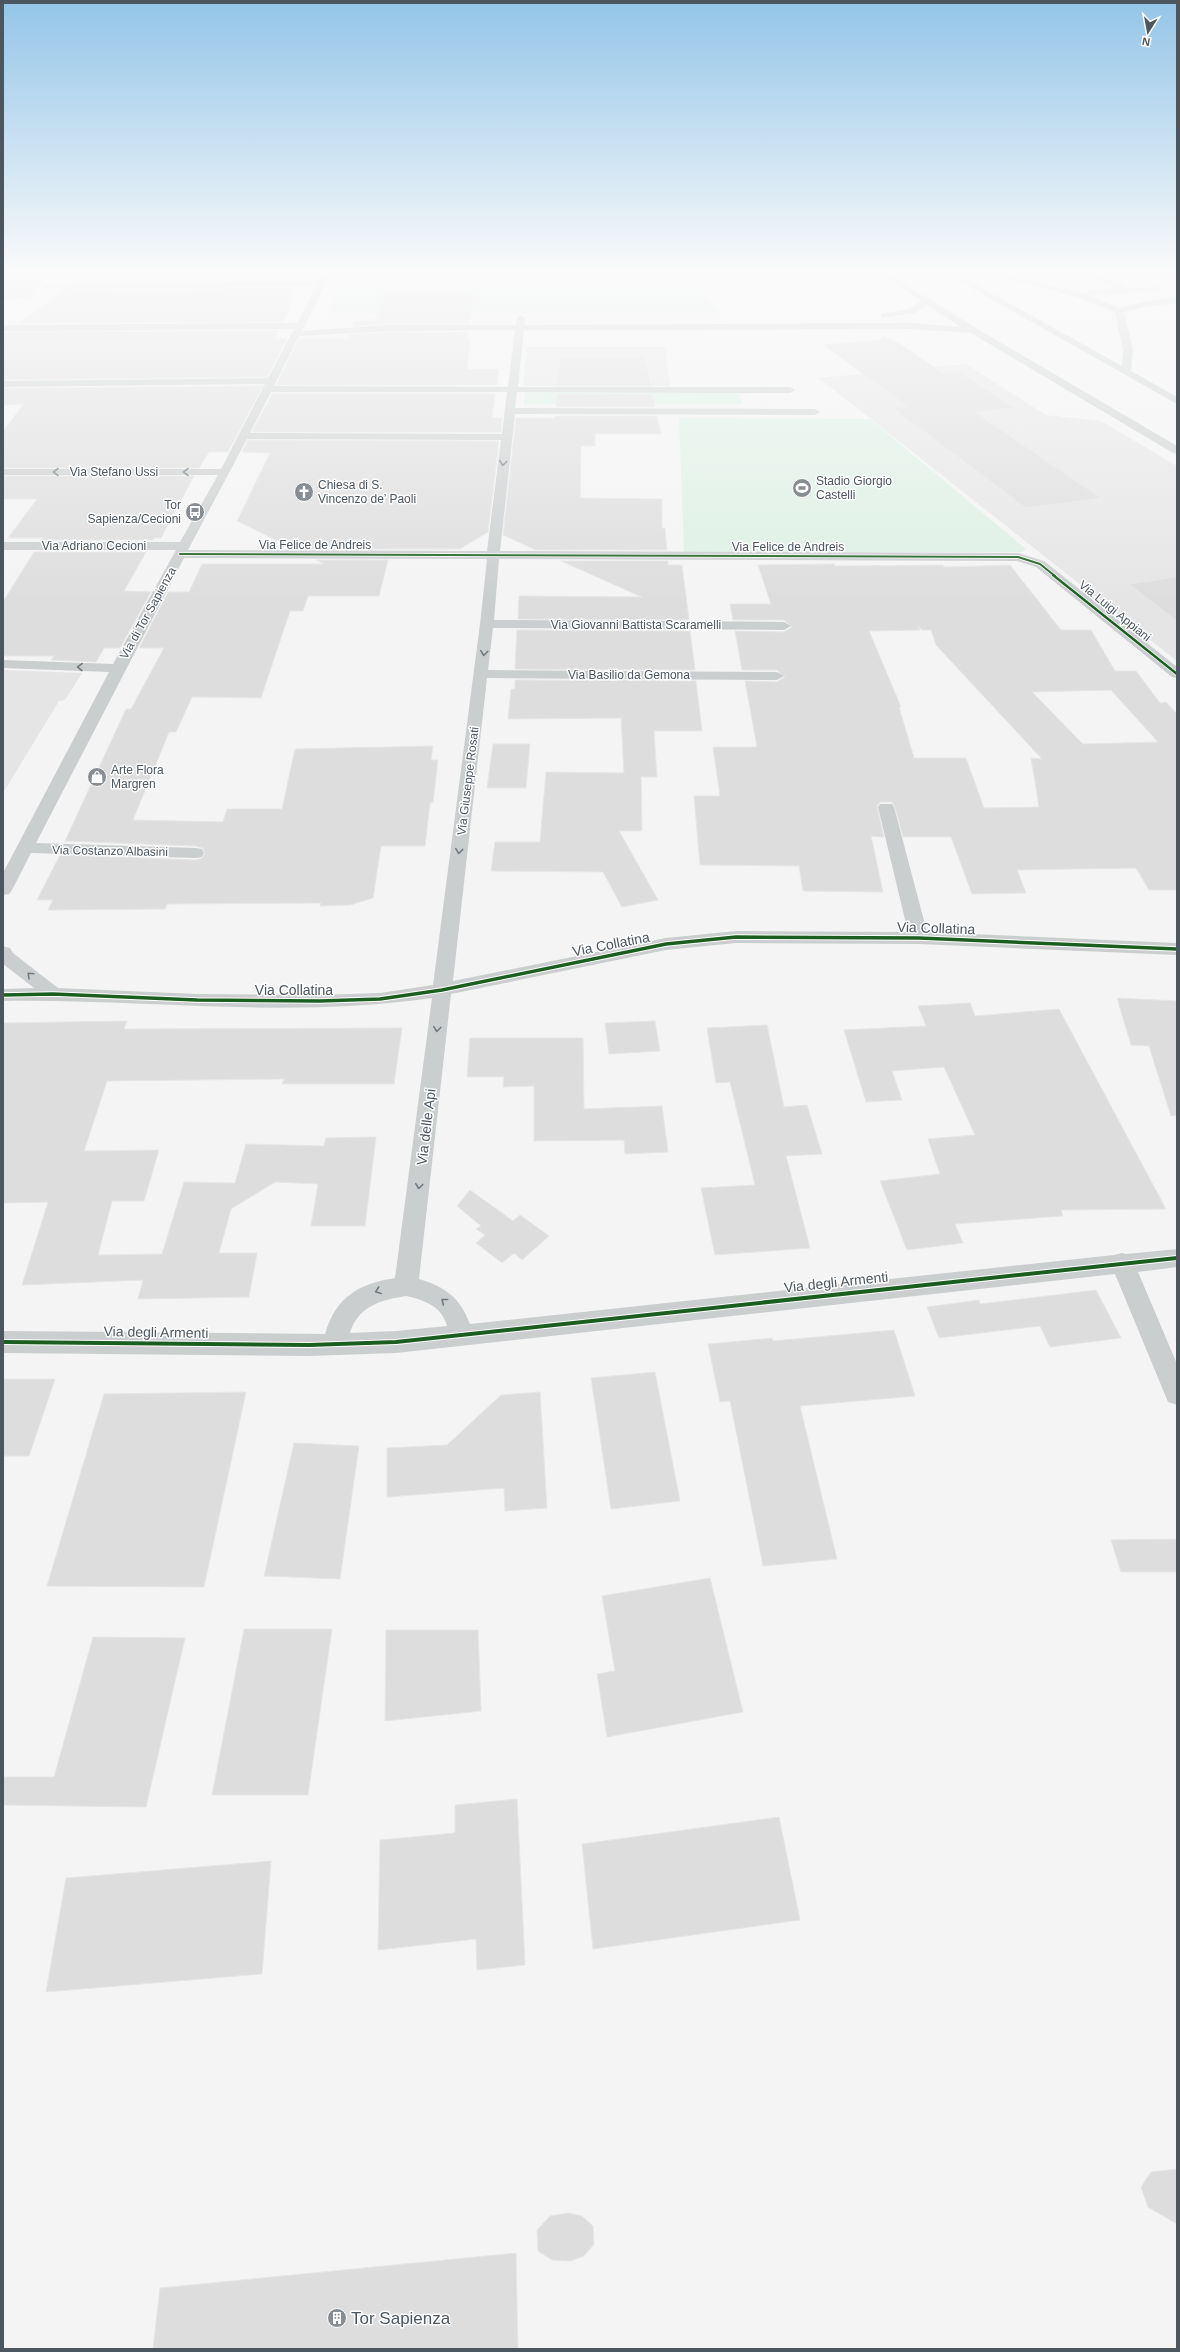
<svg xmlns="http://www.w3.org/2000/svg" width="1180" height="2352" font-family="Helvetica,sans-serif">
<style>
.education{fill:#e6e5e5}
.green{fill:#dcf0e4}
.building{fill:#ddddde;stroke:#e6e6e6;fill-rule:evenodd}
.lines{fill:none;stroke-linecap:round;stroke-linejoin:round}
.minor{fill:#cbcecf;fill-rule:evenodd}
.cycleway-far3-casing{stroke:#fff;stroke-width:3.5}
.cycleway-far2-casing{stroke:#fff;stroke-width:4}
.cycleway-far1-casing{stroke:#fff;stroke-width:5.5}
.cycleway-casing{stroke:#fff;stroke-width:6}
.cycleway-far3{stroke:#1b5e20;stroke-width:2}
.cycleway-far2{stroke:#1b5e20;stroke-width:2.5}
.cycleway-far1{stroke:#1b5e20;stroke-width:3.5}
.cycleway{stroke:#1b5e20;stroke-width:4}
.oneway{stroke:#727a80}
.labels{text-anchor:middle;stroke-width:3;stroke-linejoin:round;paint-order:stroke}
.far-street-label{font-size:12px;fill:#4c565e;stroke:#fff}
.far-poi-label{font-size:12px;fill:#4c565e;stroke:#fff;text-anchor:start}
.street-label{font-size:14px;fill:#4c565e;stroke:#fff}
.near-poi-label{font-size:17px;fill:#4c565e;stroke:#fff;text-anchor:start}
</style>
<rect width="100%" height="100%" fill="#f4f4f4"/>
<g class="education">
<polygon points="527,347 665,347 670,386 523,386"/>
<polygon points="966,364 1046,415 1101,421 1177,466 1177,661 819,378"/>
<polygon points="3,670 82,673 65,700 59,701 3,793"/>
</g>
<g class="green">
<polygon points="346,273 684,273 719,313 325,313 332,304"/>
<polygon points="525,391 738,391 742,404 524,404"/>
<polygon points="679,418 870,419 1026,549 1022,552 684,552"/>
</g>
<g class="building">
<polygon points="46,273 30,298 3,299 3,274"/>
<polygon points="133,273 306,273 302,280 73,283 83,275"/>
<polygon points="297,288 288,305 292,305 283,322 19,323 63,290"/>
<polygon points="384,295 474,295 469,324 390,324 352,326 354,321 375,321"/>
<polygon points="278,331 274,339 287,339 267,377 3,380 3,335 6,332"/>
<polygon points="390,332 468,332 467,340 470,340 467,369 499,369 497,385 276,385 299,339 347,339 349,335"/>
<polygon points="883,337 898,343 942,372 960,372 1014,408 975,412 1101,498 1026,508 891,407 907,406 824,345 881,340"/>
<polygon points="560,357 645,357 651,386 557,386"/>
<polygon points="263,386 228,452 209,452 199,468 3,468 3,431 24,404 3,405 3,388"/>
<polygon points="272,394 495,394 492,418 502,418 501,432 252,432"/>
<polygon points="557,394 652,394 655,407 556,407"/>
<polygon points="555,416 657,416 661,434 595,434 595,446 581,446 580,498 662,499 662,528 665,528 667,550 536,550 503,535 516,418 555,418"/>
<polygon points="248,440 499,441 488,532 460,549 294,549 237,521 270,453 242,452"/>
<polygon points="3,476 194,476 161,538 154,538 152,540 41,540 42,538 8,538 37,499 3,499"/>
<polygon points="34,552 146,552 124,591 151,592 120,648 104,648 96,662 51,660 54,656 3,656 3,602"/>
<polygon points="316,560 388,560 379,596 308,596 303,611 290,611 261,698 192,697 176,732 169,732 133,820 223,822 227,809 282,809 295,749 433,746 431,760 438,760 433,803 430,803 425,846 381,846 373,898 350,905 320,906 321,903 167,904 165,909 48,910 53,900 37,900 60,855 196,860 202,858 205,854 203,848 196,846 65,841 126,709 131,709 164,648 139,648 168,592 189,592 202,564 324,564"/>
<polygon points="561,561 668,561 668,565 682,565 689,620 518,619 519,596 642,597"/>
<path d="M834,564L835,566L943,565L944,567L1010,565L1061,630H1091L1115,671H1136L1160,703L1166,702L1177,714V890H1149L1136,868L1017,870L1026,893L972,894L951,837H903L895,807L892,802H880L877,806L884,837L871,836L883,892L803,891L799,866L700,865L694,796H720L713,747H757L745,681L777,682L785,677L777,670H742L735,631L784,632L792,627L784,620H733L730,604H771L758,565ZM918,626L922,630H931L936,645L1042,759L1031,758L1039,807L984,808L966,758H914L899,707H901L869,631L920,630ZM1111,690L1158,742L1083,744L1032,692Z"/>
<polygon points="1177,577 1177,621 1129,584"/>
<polygon points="517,630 690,631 695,670 515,669"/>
<polygon points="515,680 696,681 702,731 654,731 657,777 641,777 642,831 619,831 658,900 622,907 603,872 491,871 495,842 540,842 546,772 624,773 621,718 508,719 511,689 515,689"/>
<polygon points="493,744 530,744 526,788 487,788"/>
<polygon points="1117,998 1177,1001 1177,1115 1171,1116 1149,1046 1131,1045"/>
<polygon points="970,1003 975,1016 1059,1009 1166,1209 1061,1210 1063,1216 955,1224 963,1243 907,1250 880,1181 940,1174 928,1139 975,1135 944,1067 892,1071 902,1100 866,1102 844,1030 926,1026 918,1006"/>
<polygon points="127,1021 124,1029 402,1028 394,1084 282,1084 284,1079 107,1081 84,1151 159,1150 144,1201 112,1201 98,1255 162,1254 184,1182 235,1183 246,1144 324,1146 326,1138 376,1137 365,1226 311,1226 318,1184 275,1182 231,1209 219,1253 257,1253 249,1297 138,1299 143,1280 22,1285 48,1202 3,1203 3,1023"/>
<polygon points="655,1021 660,1051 609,1054 605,1023"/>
<polygon points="767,1025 784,1107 807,1105 822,1154 786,1156 810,1248 715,1255 701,1188 755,1185 730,1082 716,1083 707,1028"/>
<polygon points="470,1038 583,1038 584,1109 662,1106 668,1152 625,1154 624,1140 534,1141 534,1086 503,1087 504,1077 467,1077"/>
<polygon points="470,1190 513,1221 520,1215 549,1236 522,1260 514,1253 502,1263 476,1243 485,1235 476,1229 481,1226 457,1206"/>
<polygon points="1096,1290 1121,1338 1050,1347 1040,1326 939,1338 927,1307 979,1300 980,1304"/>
<polygon points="894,1330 915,1396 800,1406 837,1559 763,1566 730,1401 720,1402 708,1344 772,1338 773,1341"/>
<polygon points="655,1372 680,1501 611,1509 591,1378"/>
<polygon points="3,1379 55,1379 29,1456 3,1456"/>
<polygon points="246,1392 204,1587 47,1586 104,1394"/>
<polygon points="540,1392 547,1508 505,1511 504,1488 387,1497 387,1448 447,1445 501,1395"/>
<polygon points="294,1443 359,1446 340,1579 264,1576"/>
<polygon points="1177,1539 1177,1572 1121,1572 1111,1540"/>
<polygon points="710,1578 743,1712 607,1737 597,1674 615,1671 602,1596"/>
<polygon points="244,1629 332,1629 308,1795 212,1795"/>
<polygon points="386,1630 478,1630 481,1711 385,1721"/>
<polygon points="93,1637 185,1638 146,1807 3,1805 3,1777 54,1777"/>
<polygon points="517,1799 525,1965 477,1970 476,1939 378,1950 380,1840 455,1833 455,1805"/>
<polygon points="779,1817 800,1920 593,1949 582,1844"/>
<polygon points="271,1861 262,1974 46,1992 66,1878"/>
<polygon points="1177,2169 1177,2224 1148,2207 1141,2187 1151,2172"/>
<polygon points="568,2213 582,2216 593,2226 594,2244 584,2256 570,2261 552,2260 538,2251 537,2230 550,2216"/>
<polygon points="516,2253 518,2349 153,2349 160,2288"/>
</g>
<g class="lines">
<g class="minor">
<path d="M323,273H331L302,331L390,325H516L517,318L521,315L525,318V325L910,323L961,327L927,305L915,313L881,318V314L909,309L921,301L878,273H887L976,328L1177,446V454L1173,453L971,333L910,329L524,330L518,387H790L795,390L790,393L517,392L515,408L815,409L820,412L815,415L515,414L500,551L1018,553L1044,561L1177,667V678L1172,677L1036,567L1017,561L499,559L494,620L784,622L791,626L784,630L493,628L488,670L777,672L784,676L777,680L487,678L453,981L666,938L736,931L908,932L878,807L880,804H892L894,807L927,932L1177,943V955L919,944L736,943L666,950L451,994L419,1279C445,1287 460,1297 470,1324L1114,1255L1122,1253L1126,1254L1177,1249V1267L1138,1272L1177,1364V1405L1168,1402L1115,1274L396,1353L309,1356L3,1353V1331L325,1334C336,1297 358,1284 395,1278L432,998C289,1019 146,999 3,1001V989L34,988L3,964V946L10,948L13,953L58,988L197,994L320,995L380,993L433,985L480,624L487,559L184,558L36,843L196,848L202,849L204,853L202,857L196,858L31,853L12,890L9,894L3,895V873L109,672L3,668V660L113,664L176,550H3V542H180L218,475H3V469H221L265,384L3,387V381L268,378L294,329L3,331V325L297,323L316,286L47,289L43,287L47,285L319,281ZM515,330L508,387L274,386L299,336L390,331ZM271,392H507L502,434L250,433ZM247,439L501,440L487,551L188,550ZM406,1296C424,1300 442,1306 447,1326L396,1331L350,1333C358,1306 381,1300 406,1296Z"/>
<polygon points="945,273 955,273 1122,366 1123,350 1115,312 1077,297 986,273 999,273 1084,294 1088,291 1115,289 1086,273 1096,273 1127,288 1160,287 1161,289 1157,291 1088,295 1120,308 1146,301 1177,297 1177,303 1146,307 1124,312 1133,350 1131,371 1177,397 1177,404"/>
<polygon points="1168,273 1177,273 1177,277"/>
</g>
<defs>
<polyline id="cycleway-far3" points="180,554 1018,557 1040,564 1055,576"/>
<polyline id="cycleway-far2" points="1053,575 1177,674"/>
<polyline id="cycleway-far1" points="3,995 53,994 197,1000 320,1001 380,999 442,990 666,944 736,937 919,938 1177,949"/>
<polyline id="cycleway" points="3,1342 309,1345 396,1342 1177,1258"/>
</defs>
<use href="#cycleway-far3" class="cycleway-far3-casing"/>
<use href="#cycleway-far2" class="cycleway-far2-casing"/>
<use href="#cycleway-far1" class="cycleway-far1-casing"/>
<use href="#cycleway" class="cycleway-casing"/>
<use href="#cycleway-far3" class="cycleway-far3"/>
<use href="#cycleway-far2" class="cycleway-far2"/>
<use href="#cycleway-far1" class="cycleway-far1"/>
<use href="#cycleway" class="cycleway"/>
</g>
<defs><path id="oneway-chevron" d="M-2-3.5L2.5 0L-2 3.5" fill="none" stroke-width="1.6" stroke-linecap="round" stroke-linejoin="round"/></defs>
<g class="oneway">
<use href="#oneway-chevron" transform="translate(503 463) rotate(97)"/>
<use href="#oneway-chevron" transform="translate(56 472) rotate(-180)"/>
<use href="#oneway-chevron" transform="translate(186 472) rotate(-180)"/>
<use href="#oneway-chevron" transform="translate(484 653) rotate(97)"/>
<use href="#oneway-chevron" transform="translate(80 667) rotate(-178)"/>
<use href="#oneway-chevron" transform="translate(459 851) rotate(97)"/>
<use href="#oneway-chevron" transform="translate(30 975) rotate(-137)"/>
<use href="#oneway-chevron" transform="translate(437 1029) rotate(97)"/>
<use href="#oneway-chevron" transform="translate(419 1186) rotate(97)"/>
<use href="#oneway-chevron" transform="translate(378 1291) rotate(160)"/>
<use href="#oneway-chevron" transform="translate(444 1301) rotate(-141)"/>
</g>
<linearGradient id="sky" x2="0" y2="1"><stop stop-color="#93c5e8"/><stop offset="0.45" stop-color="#fafafa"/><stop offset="1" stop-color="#fafafa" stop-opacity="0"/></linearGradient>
<rect width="1180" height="602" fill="url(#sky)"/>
<defs>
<symbol id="stadium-disc" viewBox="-11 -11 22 22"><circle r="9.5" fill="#878d92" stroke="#fff"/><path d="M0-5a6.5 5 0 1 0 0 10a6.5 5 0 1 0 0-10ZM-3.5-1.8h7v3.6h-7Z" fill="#fff"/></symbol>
<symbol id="church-disc" viewBox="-11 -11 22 22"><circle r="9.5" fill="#878d92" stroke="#fff"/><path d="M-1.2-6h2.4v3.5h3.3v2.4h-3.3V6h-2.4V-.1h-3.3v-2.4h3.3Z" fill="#fff"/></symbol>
<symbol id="bus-disc" viewBox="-11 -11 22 22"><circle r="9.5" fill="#878d92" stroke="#fff"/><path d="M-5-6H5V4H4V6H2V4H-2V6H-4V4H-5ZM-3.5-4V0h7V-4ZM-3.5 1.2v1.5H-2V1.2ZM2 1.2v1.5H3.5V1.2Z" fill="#fff"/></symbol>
<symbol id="shop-disc" viewBox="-11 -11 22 22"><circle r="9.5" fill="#878d92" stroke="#fff"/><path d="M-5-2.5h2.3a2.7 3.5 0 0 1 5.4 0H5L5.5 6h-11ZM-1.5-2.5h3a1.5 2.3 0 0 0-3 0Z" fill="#fff"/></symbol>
<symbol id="building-disc" viewBox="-11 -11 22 22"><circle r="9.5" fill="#878d92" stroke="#fff"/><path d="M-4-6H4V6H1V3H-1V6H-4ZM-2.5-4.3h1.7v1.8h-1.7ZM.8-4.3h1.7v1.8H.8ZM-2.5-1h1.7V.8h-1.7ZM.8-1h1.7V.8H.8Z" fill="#fff"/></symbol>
</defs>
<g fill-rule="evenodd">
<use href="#stadium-disc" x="791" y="477" width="22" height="22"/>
<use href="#church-disc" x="293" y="481" width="22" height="22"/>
<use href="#bus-disc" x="184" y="501" width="22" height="22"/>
<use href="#shop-disc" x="86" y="766" width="22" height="22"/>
<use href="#building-disc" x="326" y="2307" width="22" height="22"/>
</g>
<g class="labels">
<g class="far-street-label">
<text x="114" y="476">Via Stefano Ussi</text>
<text x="315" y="549">Via Felice de Andreis</text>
<text x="94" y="550">Via Adriano Cecioni</text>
<text x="788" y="551">Via Felice de Andreis</text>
<text transform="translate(1115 611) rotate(39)" y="4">Via Luigi Appiani</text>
<text transform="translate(148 613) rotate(-61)" y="4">Via di Tor Sapienza</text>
<text x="636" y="629">Via Giovanni Battista Scaramelli</text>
<text x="629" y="679">Via Basilio da Gemona</text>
<text transform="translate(468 781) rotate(-83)" y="4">Via Giuseppe Rosati</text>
<text transform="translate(110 851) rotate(1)" y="4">Via Costanzo Albasini</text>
</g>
<g class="far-poi-label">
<text x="816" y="485">Stadio Giorgio<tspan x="816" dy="14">Castelli</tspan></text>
<text x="318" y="489">Chiesa di S.<tspan x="318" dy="14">Vincenzo de’ Paoli</tspan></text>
<text x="181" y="509" text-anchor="end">Tor<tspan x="181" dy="14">Sapienza/Cecioni</tspan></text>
<text x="111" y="774">Arte Flora<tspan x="111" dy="14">Margren</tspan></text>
</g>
<g class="street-label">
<text transform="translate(936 928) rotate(2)" y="5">Via Collatina</text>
<text transform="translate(611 944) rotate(-11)" y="5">Via Collatina</text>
<text x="294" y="995">Via Collatina</text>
<text transform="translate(426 1127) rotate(-83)" y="5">Via delle Api</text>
<text transform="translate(836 1282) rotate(-6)" y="5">Via degli Armenti</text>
<text transform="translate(156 1332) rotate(1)" y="5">Via degli Armenti</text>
</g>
<g class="near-poi-label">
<text x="351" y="2324">Tor Sapienza</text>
</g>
</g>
<rect width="1180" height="2352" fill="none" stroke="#4c565e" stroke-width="8"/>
<g transform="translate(1148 32) rotate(191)" stroke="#ffffff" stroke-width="3" paint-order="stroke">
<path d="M0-3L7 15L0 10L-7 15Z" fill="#4c565e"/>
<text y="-6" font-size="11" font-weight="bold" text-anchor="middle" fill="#4c565e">N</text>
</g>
</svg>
